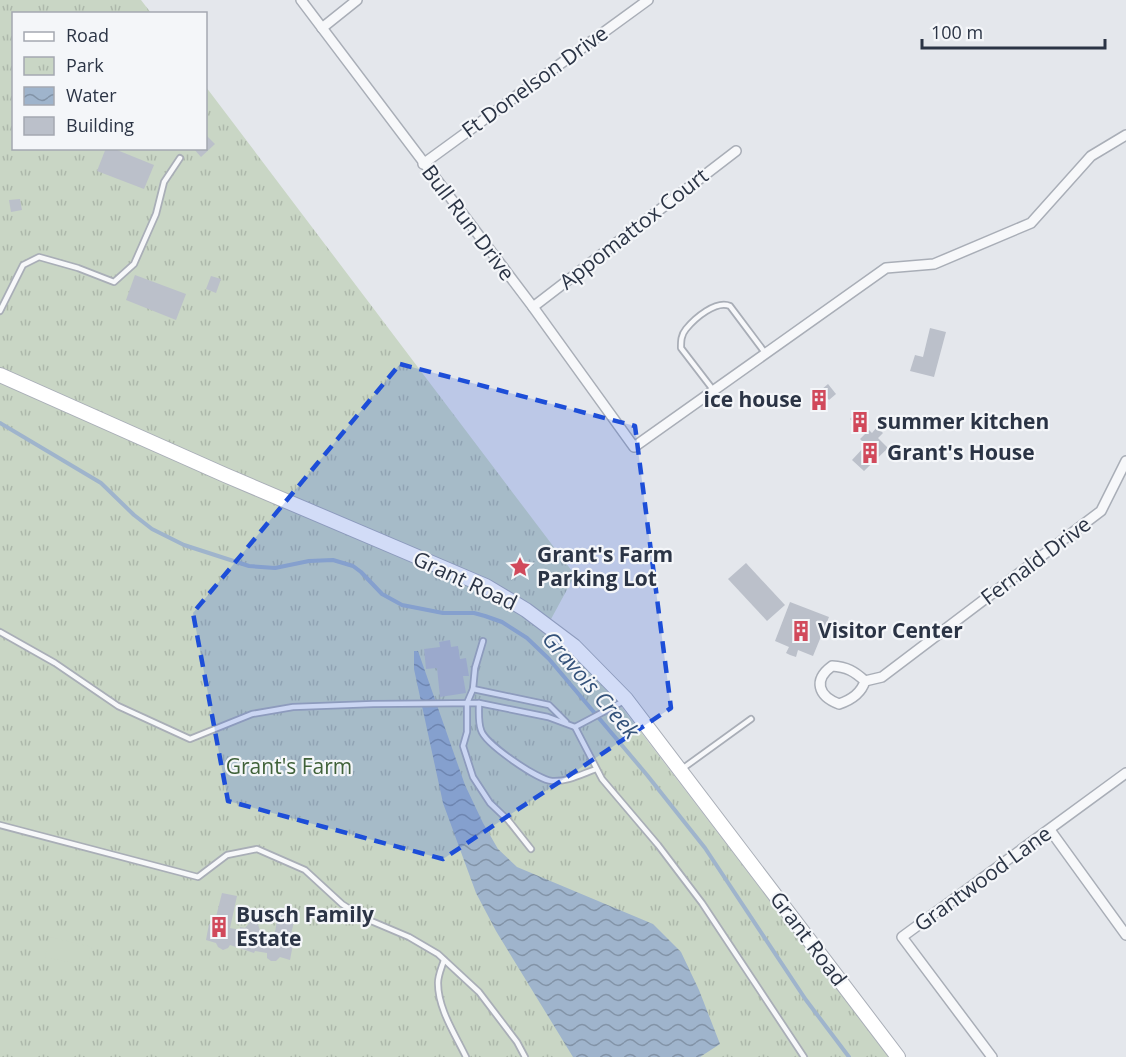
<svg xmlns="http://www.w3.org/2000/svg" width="1126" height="1057" font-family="'Open Sans',sans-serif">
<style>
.park{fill:url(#park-tufts)}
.pitch{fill:#c9d6c5}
.water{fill:url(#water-waves)}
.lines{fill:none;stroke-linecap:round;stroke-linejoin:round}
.stream{stroke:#9fb4cc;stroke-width:4}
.building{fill:#bbc0ca}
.lane-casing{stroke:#a9aeb7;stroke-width:8}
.street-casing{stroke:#a9aeb7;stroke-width:12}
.secondary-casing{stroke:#a9aeb7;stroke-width:16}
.lane{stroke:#f7f8fa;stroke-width:4.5}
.street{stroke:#f7f8fa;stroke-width:9}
.secondary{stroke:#fff;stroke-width:14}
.marked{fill:#1d4ed8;fill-opacity:0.2;stroke:#1d4ed8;stroke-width:4.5;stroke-dasharray:12 8;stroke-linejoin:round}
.labels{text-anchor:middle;stroke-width:4.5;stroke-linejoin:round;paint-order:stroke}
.street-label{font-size:21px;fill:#2b3445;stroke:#f4f6f9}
.poi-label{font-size:21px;font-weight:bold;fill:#2b3445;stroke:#f4f6f9;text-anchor:start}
.park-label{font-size:21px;fill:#3f6138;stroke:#f4f6f9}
.water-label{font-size:22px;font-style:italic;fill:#34527a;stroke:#f4f6f9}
</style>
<defs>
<pattern id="park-tufts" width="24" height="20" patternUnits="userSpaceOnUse" patternTransform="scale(1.5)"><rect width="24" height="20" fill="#c9d6c5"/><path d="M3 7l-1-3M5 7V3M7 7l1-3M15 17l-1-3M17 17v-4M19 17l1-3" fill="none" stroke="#adb8ab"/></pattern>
<pattern id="water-waves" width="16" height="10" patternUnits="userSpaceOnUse" patternTransform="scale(1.5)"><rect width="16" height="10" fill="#9fb4cc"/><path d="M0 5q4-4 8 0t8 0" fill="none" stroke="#8293a7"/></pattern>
</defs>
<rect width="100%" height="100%" fill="#e4e7ec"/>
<polygon class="park" points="0,0 141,0 151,13 14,14 14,148 206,148 206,87 575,575 544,632 589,669 608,689 889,1057 0,1057"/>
<polygon class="pitch" points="50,937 92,947 88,966 45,957"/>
<polygon class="water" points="414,651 418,651 465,785 483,823 498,849 517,867 653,924 681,952 699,990 720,1044 700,1057 573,1057 496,931 476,893 443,803 414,669"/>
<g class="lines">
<polyline class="stream" points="0,423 101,483 134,515 152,529 184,545 249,566 275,568 309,561 333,560 353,566 361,572 382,594 402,605 443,613 474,613 485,616 502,622 527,638 549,659 647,775 705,848 806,1000 849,1057"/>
</g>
<g class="building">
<polygon points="206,135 215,144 201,157 193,148 206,148"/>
<polygon points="106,148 112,148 154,165 144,189 97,171"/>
<polygon points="20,199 22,210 11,212 9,200"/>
<polygon points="135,275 186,294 176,320 126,300"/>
<polygon points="211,276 221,279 216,293 206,289"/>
<polygon points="930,328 946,332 934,377 910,371 915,355 923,357"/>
<polygon points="828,384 836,394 829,400 821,390"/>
<polygon points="819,392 827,402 818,409 810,399"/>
<polygon points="857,412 869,425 862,431 850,419"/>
<polygon points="877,427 883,433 878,438 888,448 864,471 852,460 866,445 860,439 869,430 872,433"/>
<polygon points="746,563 785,605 767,621 728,579"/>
<polygon points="790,602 829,617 813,656 798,650 796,657 790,655 786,653 789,647 775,641"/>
<polygon points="450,640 451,647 458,646 460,659 466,658 469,676 463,676 466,693 440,697 437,668 426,669 424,649 440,647 439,642"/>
<polygon points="222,893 237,896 230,928 240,930 240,927 245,928 250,922 251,914 260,916 258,924 260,931 264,932 263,936 274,938 279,909 296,913 289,943 293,944 290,960 280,957 276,961 271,961 267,958 267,953 255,951 254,953 230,945 228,948 223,950 218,947 216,943 206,940 209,924 214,925"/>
</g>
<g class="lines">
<defs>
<g id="lane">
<polyline points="0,311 23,265 39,257 78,268 114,282 134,264 156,214 164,182 180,158"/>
<path d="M714,391L681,348C681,341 681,335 686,329C695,318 716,300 730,306L766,354"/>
<polyline points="0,632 55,663 118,706 190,739 252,714 293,707 373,704 479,703 548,717 575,727 602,779 658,845 702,903 804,1057"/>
<polyline points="473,689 475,668 483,641"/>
<path d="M479,703C479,711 478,722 481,730C485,744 538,780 552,781C567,782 582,774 596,769"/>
<polyline points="575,727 624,701"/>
<polyline points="682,769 751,719"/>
<polyline points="0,825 198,877 227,855 257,849 305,870 342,904 364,918 409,937 438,954 479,992 517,1042 525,1057"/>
<polyline points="531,849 508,820 490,803 473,777 463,746 467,732 467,703 473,689 549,705 566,722"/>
<path d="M444,960C442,967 438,975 438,983C438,1009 455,1034 466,1057"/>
</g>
<g id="street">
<polyline points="301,0 533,307 634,447 886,268 934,264 1031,223 1091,156 1126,135"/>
<polyline points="322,28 357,0"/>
<polyline points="423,164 648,0"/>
<polyline points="533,307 736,151"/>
<path d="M832,666C847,667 854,671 865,681C861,694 851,700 839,704C818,696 813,680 832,666Z"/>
<polyline points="865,681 882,677 1101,511 1126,461"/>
<polyline points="1050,830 1126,935"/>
<polyline points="992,1057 902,937 1126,773"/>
</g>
<polyline id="secondary" points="0,375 225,475 486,586 526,610 574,646 626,699 898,1057"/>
</defs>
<use href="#lane" class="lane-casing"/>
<use href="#street" class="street-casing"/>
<use href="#secondary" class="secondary-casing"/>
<use href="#lane" class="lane"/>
<use href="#street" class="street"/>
<use href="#secondary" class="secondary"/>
</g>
<path class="marked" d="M400,364L635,426L671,708L443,859L228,801L193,613Z"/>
<defs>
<symbol id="building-bare" viewBox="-9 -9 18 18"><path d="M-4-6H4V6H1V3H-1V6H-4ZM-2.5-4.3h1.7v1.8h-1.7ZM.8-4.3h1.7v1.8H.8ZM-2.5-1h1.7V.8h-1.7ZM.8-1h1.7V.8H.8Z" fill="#d1495b" stroke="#f4f6f9" stroke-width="2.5" paint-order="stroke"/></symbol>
<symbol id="sight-bare" viewBox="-9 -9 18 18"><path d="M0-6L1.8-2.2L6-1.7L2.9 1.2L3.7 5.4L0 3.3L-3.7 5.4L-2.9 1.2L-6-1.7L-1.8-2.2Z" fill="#d1495b" stroke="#f4f6f9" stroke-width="2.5" paint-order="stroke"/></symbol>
</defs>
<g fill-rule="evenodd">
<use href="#building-bare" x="804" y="385" width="30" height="30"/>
<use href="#building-bare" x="845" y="407" width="30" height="30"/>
<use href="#building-bare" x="855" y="438" width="30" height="30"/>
<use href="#sight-bare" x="505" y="552" width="30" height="30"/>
<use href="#building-bare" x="786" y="616" width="30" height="30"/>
<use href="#building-bare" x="204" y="912" width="30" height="30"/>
</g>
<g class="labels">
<g class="street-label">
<text transform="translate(535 82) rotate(-36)" y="7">Ft Donelson Drive</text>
<text transform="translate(468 223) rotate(53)" y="7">Bull Run Drive</text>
<text transform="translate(634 229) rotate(-38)" y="7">Appomattox Court</text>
<text transform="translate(1036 561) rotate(-37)" y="7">Fernald Drive</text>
<text transform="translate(465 581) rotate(25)" y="7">Grant Road</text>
<text transform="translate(983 879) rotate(-36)" y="7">Grantwood Lane</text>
<text transform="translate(808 939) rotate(53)" y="7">Grant Road</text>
</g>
<g class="poi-label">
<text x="802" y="407" text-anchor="end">ice house</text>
<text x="877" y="429">summer kitchen</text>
<text x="887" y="460">Grant's House</text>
<text x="537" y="562">Grant's Farm<tspan x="537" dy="24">Parking Lot</tspan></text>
<text x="818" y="638">Visitor Center</text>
<text x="236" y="922">Busch Family<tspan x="236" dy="24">Estate</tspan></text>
</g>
<g class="park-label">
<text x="289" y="774">Grant's Farm</text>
</g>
<g class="water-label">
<text transform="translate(591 685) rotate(49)" y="8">Gravois Creek</text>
</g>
</g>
<rect x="12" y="12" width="195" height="138" fill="#f4f6f9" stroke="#a4a8b1" stroke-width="1.5"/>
<rect x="24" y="32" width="30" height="9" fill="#ffffff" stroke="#a4a8b1" stroke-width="1.5"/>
<text x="66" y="42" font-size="18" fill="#2b3445">Road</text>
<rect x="24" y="57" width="30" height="18" fill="url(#park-tufts)" stroke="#a4a8b1" stroke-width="1.5"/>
<text x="66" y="72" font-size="18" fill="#2b3445">Park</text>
<rect x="24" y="87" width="30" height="18" fill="url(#water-waves)" stroke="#a4a8b1" stroke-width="1.5"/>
<text x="66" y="102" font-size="18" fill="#2b3445">Water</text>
<rect x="24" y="117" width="30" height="18" fill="#bbc0ca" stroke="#a4a8b1" stroke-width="1.5"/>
<text x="66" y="132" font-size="18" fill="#2b3445">Building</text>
<path d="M922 39v9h183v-9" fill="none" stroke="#2b3445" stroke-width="3"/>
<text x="931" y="39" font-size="18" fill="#2b3445" stroke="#f4f6f9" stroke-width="4.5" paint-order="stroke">100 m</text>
</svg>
